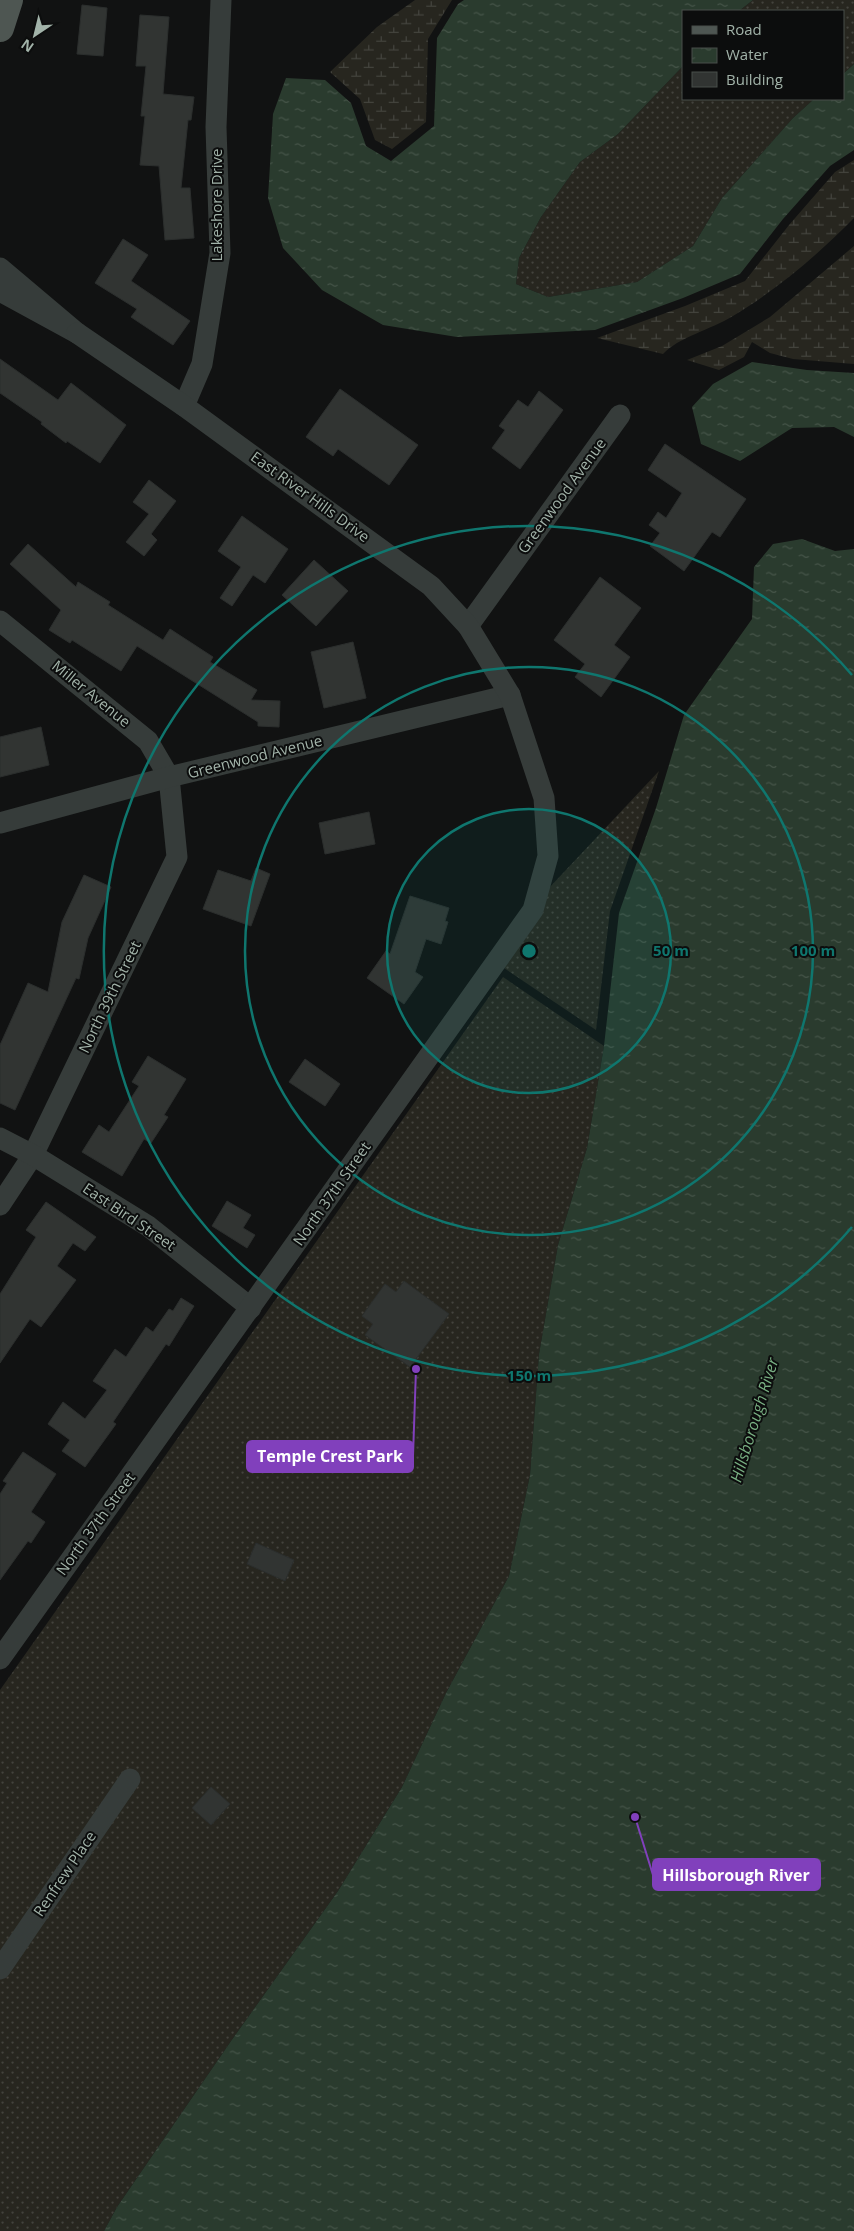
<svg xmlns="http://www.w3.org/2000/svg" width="854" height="2231" font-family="'Open Sans',sans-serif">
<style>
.grass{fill:url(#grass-dots)}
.wetland{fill:url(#wetland-marsh)}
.water{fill:url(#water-ripples)}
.building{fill:#313432;stroke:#2b2e2d}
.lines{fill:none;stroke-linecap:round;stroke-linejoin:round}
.minor{stroke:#363c3a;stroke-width:21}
.major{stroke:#4e5652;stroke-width:28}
.ring{fill:none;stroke:#0f766e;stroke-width:2.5}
.labels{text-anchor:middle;stroke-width:4;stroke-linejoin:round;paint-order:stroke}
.street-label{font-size:15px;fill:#a2b3a9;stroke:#0c0d0d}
.water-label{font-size:16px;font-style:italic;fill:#78af82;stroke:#0c0d0d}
.centre{fill:#0f766e;stroke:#0c0d0d;stroke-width:2.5}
.ring-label{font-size:15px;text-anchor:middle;font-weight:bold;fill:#0f766e;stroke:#0c0d0d;stroke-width:4;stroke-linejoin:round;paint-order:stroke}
.leader{fill:none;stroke:#8140bc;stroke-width:2}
.callout-dot{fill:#8140bc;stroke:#0c0d0d;stroke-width:2}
.callout{fill:#8140bc;stroke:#8140bc;stroke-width:2}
.callout-label{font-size:16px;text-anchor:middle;font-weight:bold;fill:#fff}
</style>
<defs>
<pattern id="grass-dots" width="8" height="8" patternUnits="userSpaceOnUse" patternTransform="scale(1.25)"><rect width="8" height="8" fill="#27261f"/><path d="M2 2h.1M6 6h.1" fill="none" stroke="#43433d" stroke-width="1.8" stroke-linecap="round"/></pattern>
<pattern id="wetland-marsh" width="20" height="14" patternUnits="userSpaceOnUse" patternTransform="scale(1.25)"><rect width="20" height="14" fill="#27261f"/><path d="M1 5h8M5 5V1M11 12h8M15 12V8" fill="none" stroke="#43433d"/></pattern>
<pattern id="water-ripples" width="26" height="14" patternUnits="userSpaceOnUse" patternTransform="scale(1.25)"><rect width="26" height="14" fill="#2a3b2e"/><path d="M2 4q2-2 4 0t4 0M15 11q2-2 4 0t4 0" fill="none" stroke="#465549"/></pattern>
</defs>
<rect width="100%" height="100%" fill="#111212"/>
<g class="grass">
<polygon points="753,0 854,0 854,64 843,74 843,11 739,11"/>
<polygon points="683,66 683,99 814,99 793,118 722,198 693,246 637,282 548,297 516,284 519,258 541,217 580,162 618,134"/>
<polygon points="659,771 610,911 596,1030 504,968 549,888"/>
<polygon points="503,977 604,1046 587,1148 558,1245 539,1354 530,1475 509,1576 446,1693 402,1787 338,1891 231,2041 117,2207 104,2231 0,2231 0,1690"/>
</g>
<g class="wetland">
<polygon points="415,0 452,0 428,39 426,122 392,149 375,140 360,99 330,72 377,27"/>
<path d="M854,160V218C819,254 775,291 733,316C710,330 679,337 663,354L597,338L685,306L745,281L789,225L835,172Z"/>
<polygon points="854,246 854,364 793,359 770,353 752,342 744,357 719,370 687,360 722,346 770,317"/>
</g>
<g class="water">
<polygon points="464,0 753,0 739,11 683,11 683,66 618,134 580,162 541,217 519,258 516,284 548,297 637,282 693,246 722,198 793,118 814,99 843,99 843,74 854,64 854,150 830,166 783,219 740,274 683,298 595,330 457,337 383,325 322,290 283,248 268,198 273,114 286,78 325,80 351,103 366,146 391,161 434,126 437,38 458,4"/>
<polygon points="752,362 807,370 854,373 854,437 834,427 792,428 740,461 701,444 692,407 713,384"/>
<polygon points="802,539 835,551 854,549 854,2231 104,2231 117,2207 231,2041 338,1891 402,1787 446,1693 509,1576 530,1475 539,1354 558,1245 587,1148 604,1046 619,913 656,808 684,715 752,619 754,567 773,544"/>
</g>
<g class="building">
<polygon points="82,5 107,8 103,56 77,54"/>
<polygon points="140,15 169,17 163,94 194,97 191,120 188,120 181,188 190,188 194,238 165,240 159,166 140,165 145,116 141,116 146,66 136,66"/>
<polygon points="123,239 148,255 131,281 190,321 173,345 131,317 137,309 95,283"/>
<polygon points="0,359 58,400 71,383 126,425 100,463 67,441 66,443 41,424 42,422 0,393"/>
<polygon points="340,389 418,445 389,485 338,449 333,456 306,437"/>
<polygon points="539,391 563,410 520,469 492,448 505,430 499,426 518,400 528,407"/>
<polygon points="665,444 746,499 720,537 712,532 684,571 650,546 660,533 649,525 658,512 666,518 682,493 648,470"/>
<polygon points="149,480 176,501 151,534 157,540 144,556 126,542 149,514 133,502"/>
<polygon points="242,516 288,549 265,583 253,575 232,606 220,598 241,567 218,551"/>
<polygon points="28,544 76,587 78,582 110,602 108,605 163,640 170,629 213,657 210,662 257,690 251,700 280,701 279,727 258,726 258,722 137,646 121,671 72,640 70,643 49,630 61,610 10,564"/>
<polygon points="314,560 348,591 316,626 282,595"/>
<polygon points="600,577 641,608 614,645 630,657 601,697 575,677 585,664 554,640"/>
<polygon points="353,642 366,698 324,708 311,652"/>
<polygon points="41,727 49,765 0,777 0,737"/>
<polygon points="369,812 375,844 325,854 319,823"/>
<polygon points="256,868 270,874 251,926 203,909 218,870 251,881"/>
<polygon points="84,875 111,887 88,938 79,979 76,978 15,1110 0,1103 0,1045 28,983 48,992 62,922"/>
<polygon points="410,896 449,908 445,921 448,922 441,944 426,939 415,972 423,977 404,1004 367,978 386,951 390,954"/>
<polygon points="148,1056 186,1079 164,1115 168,1117 151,1143 144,1139 122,1176 82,1152 99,1125 109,1132 139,1086 132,1082"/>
<polygon points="305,1059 340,1084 325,1106 289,1082"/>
<polygon points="227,1201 251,1215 243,1228 255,1235 247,1248 212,1226"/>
<polygon points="46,1202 96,1237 85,1251 73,1243 57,1266 76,1280 41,1327 30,1319 0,1363 0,1294 36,1237 26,1230"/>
<polygon points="404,1281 449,1314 410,1367 365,1335 373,1324 362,1316 385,1284 396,1292"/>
<polygon points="181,1298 194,1306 169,1346 166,1344 113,1422 116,1424 85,1467 62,1451 70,1440 48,1424 63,1402 85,1419 107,1390 93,1381 115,1349 126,1357 146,1327 153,1332 169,1309 173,1311"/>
<polygon points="23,1452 56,1474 31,1512 45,1522 31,1543 28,1541 0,1580 0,1494 7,1483 3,1481"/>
<polygon points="256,1543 294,1560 285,1581 247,1564"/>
<polygon points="211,1787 230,1804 211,1825 192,1808"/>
</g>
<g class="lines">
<g class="minor">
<polyline points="0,268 77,333 0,291"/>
<polyline points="184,406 202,364 220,253 216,127 221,0"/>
<polyline points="0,621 148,741 169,777 177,857 33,1155 0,1205"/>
<polyline points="468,626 620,415"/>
<polyline points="0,823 169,777 510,695"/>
<polyline points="0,1138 33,1155 148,1226 251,1308"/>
<polyline points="0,1659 533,910 548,856 544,798 510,695 468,626 431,586 184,406 77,333"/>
<polyline points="0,1969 130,1779"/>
</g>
<polyline class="major" points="0,28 9,0"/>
</g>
<circle cx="529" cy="951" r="142" fill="#0f766e" fill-opacity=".12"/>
<g class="ring">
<circle cx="529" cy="951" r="142"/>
<circle cx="529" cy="951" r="284"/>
<path d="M852 1227A425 425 0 1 1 852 675"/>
</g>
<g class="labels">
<g class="street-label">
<text transform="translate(217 205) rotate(-90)" y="5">Lakeshore Drive</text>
<text transform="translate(562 496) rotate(-54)" y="5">Greenwood Avenue</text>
<text transform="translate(310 497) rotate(36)" y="5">East River Hills Drive</text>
<text transform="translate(91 694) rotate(39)" y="5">Miller Avenue</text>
<text transform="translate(255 757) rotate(-14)" y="5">Greenwood Avenue</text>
<text transform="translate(110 997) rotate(-64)" y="5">North 39th Street</text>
<text transform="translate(332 1194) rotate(-55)" y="5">North 37th Street</text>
<text transform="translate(129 1217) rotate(34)" y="5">East Bird Street</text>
<text transform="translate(96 1524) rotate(-54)" y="5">North 37th Street</text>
<text transform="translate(65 1874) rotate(-56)" y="5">Renfrew Place</text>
</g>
<g class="water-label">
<text transform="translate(754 1420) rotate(-73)" y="6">Hillsborough River</text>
</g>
</g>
<circle cx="529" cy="951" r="8" class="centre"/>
<g class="ring-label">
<text x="671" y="956">50 m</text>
<text x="813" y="956">100 m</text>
<text x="529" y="1381">150 m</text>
</g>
<path class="leader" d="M416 1369L413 1456M635 1817L653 1875"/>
<g class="callout-dot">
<circle cx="416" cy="1369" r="5"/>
<circle cx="635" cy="1817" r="5"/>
</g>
<g class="callout">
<rect x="247" y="1441" width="166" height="31" rx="5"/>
<rect x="653" y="1859" width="167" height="31" rx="5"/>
</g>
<g class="callout-label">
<text x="330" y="1462">Temple Crest Park</text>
<text x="736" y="1881">Hillsborough River</text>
</g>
<rect x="682" y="10" width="162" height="90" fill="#0c0d0d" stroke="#484f4b"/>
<rect x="692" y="26" width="25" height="8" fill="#4e5652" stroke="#484f4b"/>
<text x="726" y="35" font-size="15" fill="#a2b3a9">Road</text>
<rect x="692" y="48" width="25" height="15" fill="url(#water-ripples)" stroke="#484f4b"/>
<text x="726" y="60" font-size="15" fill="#a2b3a9">Water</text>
<rect x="692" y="72" width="25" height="15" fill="#313432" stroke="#484f4b"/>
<text x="726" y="85" font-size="15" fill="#a2b3a9">Building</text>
<g transform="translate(35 35) rotate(215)" stroke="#0c0d0d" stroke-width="4" paint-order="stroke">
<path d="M0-4L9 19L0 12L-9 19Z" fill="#a2b3a9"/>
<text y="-8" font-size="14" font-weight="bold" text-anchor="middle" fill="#a2b3a9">N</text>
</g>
</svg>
